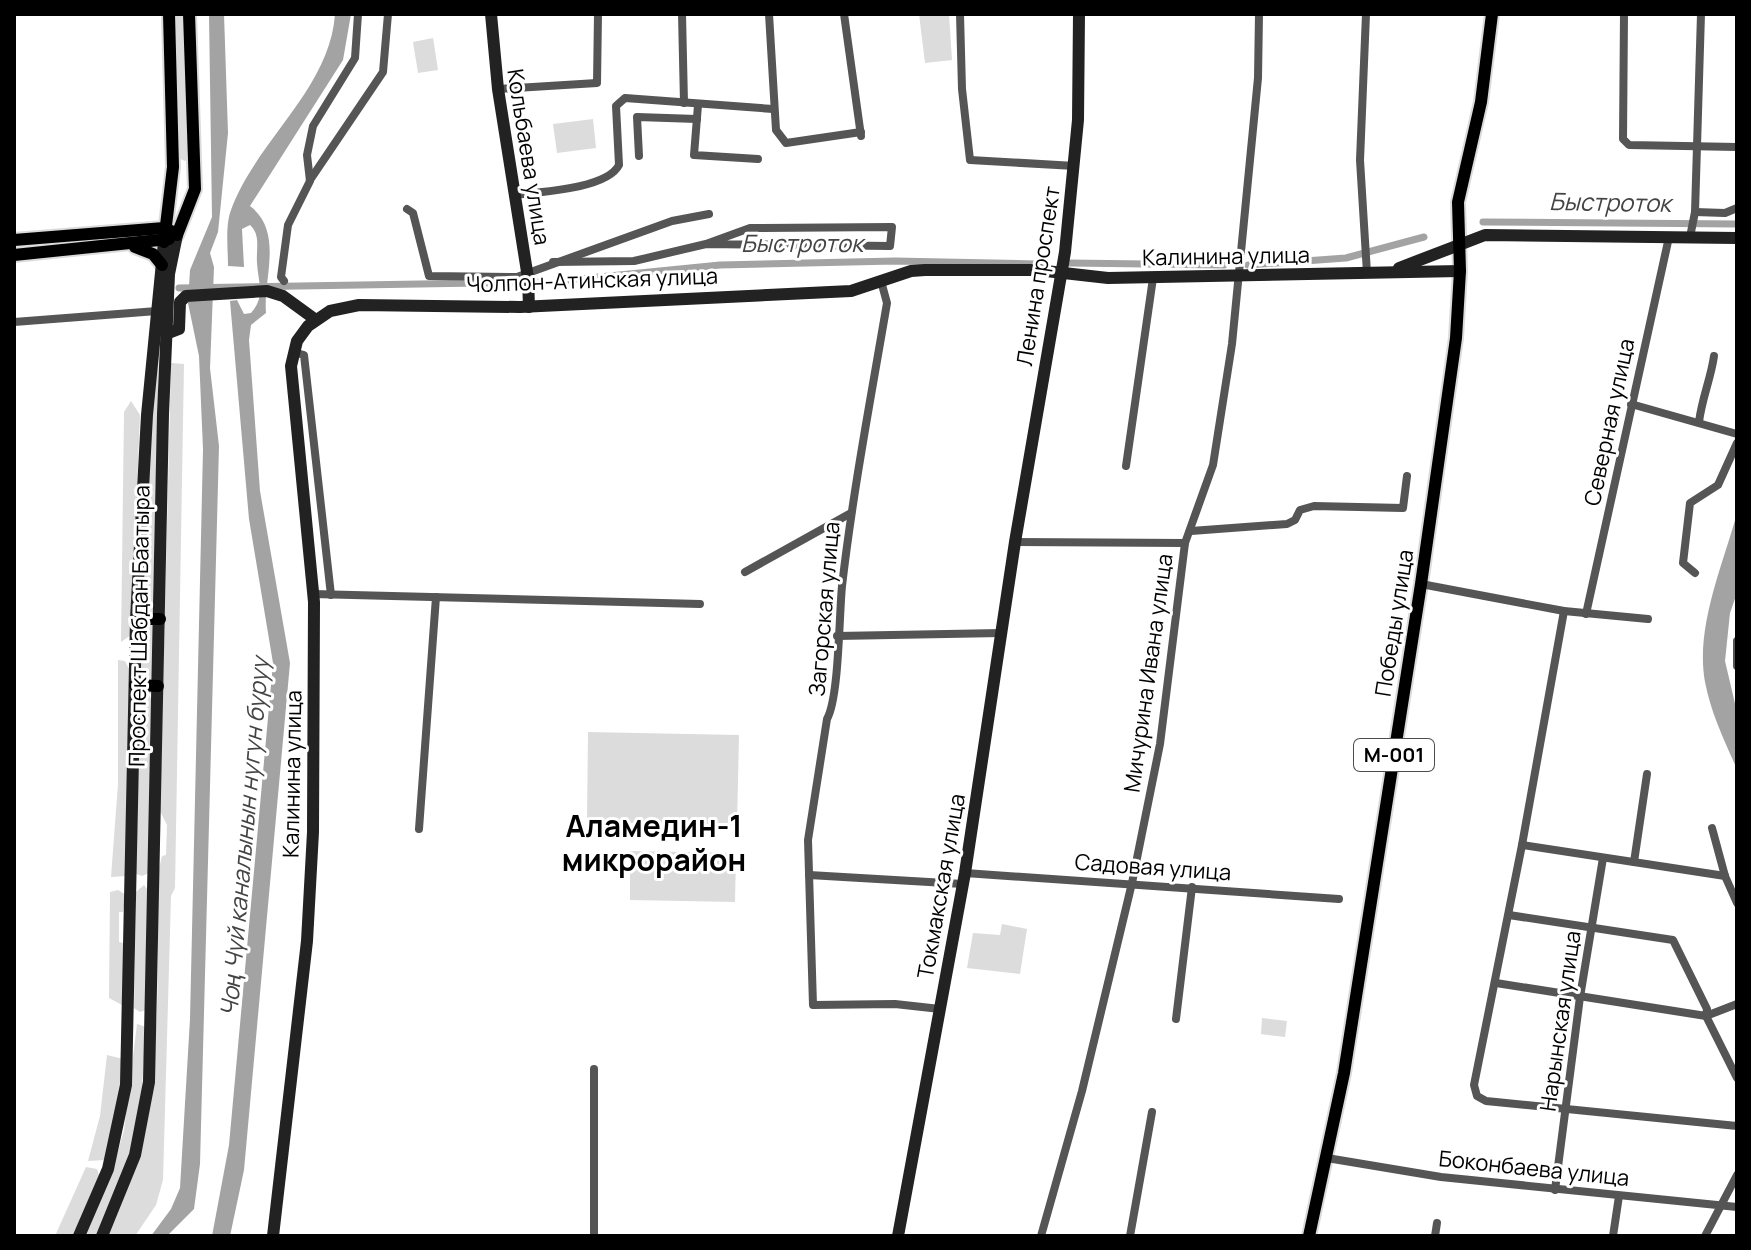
<svg xmlns="http://www.w3.org/2000/svg" width="1751" height="1250" font-family="Manrope,sans-serif">
<style>
.green{fill:#dcdcdc}
.water{fill:#a3a3a3}
.lines{fill:none;stroke-linecap:round;stroke-linejoin:round}
.canal{stroke:#a3a3a3;stroke-width:7}
.primary-casing{stroke:#dbdbdb;stroke-width:16}
.street{stroke:#555;stroke-width:8}
.secondary{stroke:#222;stroke-width:12}
.primary{stroke:#000;stroke-width:12}
.labels{text-anchor:middle;stroke-width:6;stroke-linejoin:round;paint-order:stroke}
.shield{fill:#fff;stroke:#4c4c4c;stroke-width:2}
.shield-label{font-size:20px;font-weight:bold;fill:#000}
.street-label{font-size:22px;fill:#000;stroke:#fff}
.water-label{font-size:24px;font-style:italic;fill:#444;stroke:#fff}
.district-label{font-size:30px;font-weight:bold;fill:#000;stroke:#fff}
</style>
<rect width="100%" height="100%" fill="#fff"/>
<g class="green">
<polygon points="174,14 185,14 189,158 185,161 178,158"/>
<polygon points="919,14 949,14 952,60 925,63"/>
<polygon points="433,38 438,70 418,73 413,42"/>
<polygon points="593,119 596,148 557,153 553,124"/>
<polygon points="159,348 153,610 148,612 141,606 148,455"/>
<path d="M171,363L184,364L175,888L171,896L163,1180L156,1205L135,1236H108C165,1115 157,1004 158,873L162,856L166,855L167,825L160,811Z"/>
<polygon points="131,401 140,415 131,635 121,642 124,412"/>
<polygon points="145,623 154,625 153,676 149,679 140,674 141,627"/>
<polygon points="118,660 125,661 131,673 126,876 111,877 118,784"/>
<polygon points="143,695 149,695 153,702 149,873 142,876 136,874 140,701"/>
<polygon points="588,732 739,735 737,825 587,822"/>
<polygon points="630,851 736,853 735,902 630,900"/>
<polygon points="144,885 147,889 146,1010 140,1012 134,1008 136,892"/>
<polygon points="118,890 126,895 123,912 119,912 119,942 123,943 124,1006 109,998 110,892"/>
<polygon points="1002,924 1027,929 1020,974 967,968 973,933 1000,935"/>
<polygon points="1262,1018 1287,1021 1285,1037 1261,1034"/>
<polygon points="137,1024 146,1027 141,1103 128,1161 97,1236 83,1236 116,1158 124,1130"/>
<polygon points="107,1055 123,1059 122,1082 105,1160 88,1161 100,1116"/>
<polygon points="86,1167 97,1169 99,1175 73,1236 55,1236"/>
</g>
<g class="water">
<polygon points="209,14 224,14 228,133 218,232 210,253 214,267 210,368 219,446 200,1164 194,1209 167,1236 151,1236 171,1209 180,1188 190,1019 203,449 199,356 188,303 190,270 212,217"/>
<path d="M335,14H351L343,60L250,206C284,232 263,278 266,313L251,325L249,340L260,491L290,663L244,1170L230,1236H212L229,1145L273,663L249,519L230,301L237,300L244,314L251,313C266,296 258,282 257,263C256,249 261,235 250,225L242,229L244,267L228,266C228,249 225,226 231,210C256,141 330,89 335,14Z"/>
<path d="M1737,513V593L1730,613L1725,661L1737,712V769C1724,740 1711,713 1705,682C1695,627 1723,565 1737,513Z"/>
</g>
<g class="lines">
<g class="canal">
<polyline points="1483,222 1737,224"/>
<polyline points="1069,263 1224,265"/>
<polyline points="1248,265 1346,258 1424,237"/>
<polyline points="569,280 720,265 895,261 1036,264"/>
<polyline points="179,288 537,282"/>
</g>
<defs>
<g id="primary">
<polyline points="177,235 195,189 189,14"/>
<polyline points="14,240 164,228 171,231"/>
<polyline points="164,242 173,167 169,14"/>
<polyline points="135,247 153,254 162,265"/>
<polyline points="14,255 169,239"/>
<polyline points="136,619 160,619"/>
<polyline points="135,685 158,686"/>
<polyline points="1309,1236 1344,1073 1421,584 1456,338 1460,271 1458,202 1481,102 1492,14"/>
</g>
</defs>
<use href="#primary" class="primary-casing"/>
<g class="street">
<polyline points="682,14 684,103"/>
<polyline points="769,14 776,130 786,143 861,132"/>
<polyline points="844,14 861,136"/>
<polyline points="960,14 962,89 970,160 1075,166"/>
<polyline points="1366,14 1360,160 1367,273"/>
<polyline points="1624,14 1623,139 1629,145 1737,147"/>
<polyline points="498,89 597,83 598,14"/>
<polyline points="698,105 694,155 758,159"/>
<polyline points="639,156 637,117 697,119"/>
<polyline points="310,180 383,72 388,14"/>
<path d="M513,195C539,192 607,189 619,165L616,106L625,98L773,109"/>
<polyline points="407,209 413,213 429,276 517,277 672,221 709,214"/>
<polyline points="1695,212 1725,213 1737,208"/>
<polyline points="1690,237 1695,212 1701,14"/>
<polyline points="553,262 634,261 706,244 750,228 892,227 890,246 706,244"/>
<polyline points="284,281 281,277 288,225 310,181 307,155 313,126 355,58 358,14"/>
<path d="M881,281L887,303C871,397 853,491 842,586C839,617 839,698 827,719L808,840L813,1005L895,1004L940,1009"/>
<polyline points="14,322 157,311"/>
<polyline points="293,352 304,355 331,595"/>
<polyline points="1631,404 1737,434"/>
<path d="M1699,422C1702,398 1711,378 1714,356"/>
<polyline points="1126,466 1153,278"/>
<polyline points="1191,531 1287,524 1295,520 1300,510 1314,506 1403,508 1407,476"/>
<polyline points="1015,542 1185,543"/>
<polyline points="745,572 851,513"/>
<polyline points="1695,573 1683,563 1690,503 1718,485 1737,443"/>
<polyline points="1421,584 1564,611 1648,619"/>
<polyline points="313,594 700,604"/>
<polyline points="1564,611 1522,845 1474,1085 1477,1096 1486,1101 1737,1126"/>
<polyline points="1586,614 1669,237"/>
<polyline points="837,636 1001,633"/>
<polyline points="1737,641 1737,666"/>
<polyline points="1712,828 1725,876 1737,903"/>
<polyline points="419,829 436,597"/>
<polyline points="1522,845 1725,876"/>
<polyline points="1634,862 1647,774"/>
<polyline points="965,873 1339,899"/>
<polyline points="809,875 963,884"/>
<polyline points="1496,983 1706,1016 1707,1009 1673,940 1509,915"/>
<polyline points="1737,1004 1706,1016 1737,1078"/>
<polyline points="1176,1019 1192,887"/>
<polyline points="1327,1158 1441,1177 1737,1207"/>
<polyline points="1555,1190 1580,997 1603,858"/>
<polyline points="594,1236 594,1069"/>
<polyline points="1041,1236 1082,1091 1132,883 1160,744 1185,543 1213,465 1232,344 1258,78 1259,14"/>
<polyline points="1130,1236 1152,1112"/>
<polyline points="1435,1236 1437,1223"/>
<polyline points="1613,1236 1619,1196"/>
<polyline points="1705,1236 1737,1175"/>
</g>
<g class="secondary">
<polyline points="491,14 498,89 528,278 529,307"/>
<polyline points="1399,268 1485,235 1737,238"/>
<polyline points="166,334 179,329 180,302 186,296 267,291 283,296 316,320"/>
<polyline points="79,1236 108,1169 126,1085 136,619 147,415 164,242"/>
<polyline points="102,1236 135,1155 149,1082 163,414 169,274 177,235"/>
<polyline points="273,1236 307,941 313,832 314,602 291,366 297,341 308,326 330,311 359,305 520,307 851,291 911,271 925,270 1037,270 1108,278 1460,271"/>
<polyline points="898,1236 965,873 1015,542 1065,252 1078,120 1079,14"/>
</g>
<use href="#primary" class="primary"/>
</g>
<g class="labels">
<rect class="shield" x="1354" y="739" width="80" height="32" rx="6"/>
<g class="shield-label">
<text x="1394" y="762">М-001</text>
</g>
<g class="street-label">
<text transform="translate(529 157) rotate(81)" y="8">Кольбаева улица</text>
<text transform="translate(1226 256) rotate(-1)" y="8">Калинина улица</text>
<text transform="translate(1038 276) rotate(-81)" y="8">Ленина проспект</text>
<text transform="translate(592 280) rotate(-2)" y="8">Чолпон-Атинская улица</text>
<text transform="translate(1609 422) rotate(-78)" y="8">Северная улица</text>
<text transform="translate(824 609) rotate(-85)" y="8">Загорская улица</text>
<text transform="translate(1394 623) rotate(-81)" y="8">Победы улица</text>
<text transform="translate(139 626) rotate(-89)" y="8">Проспект Шабдан Баатыра</text>
<text transform="translate(1148 673) rotate(-82)" y="8">Мичурина Ивана улица</text>
<text transform="translate(292 774) rotate(-89)" y="8">Калинина улица</text>
<text transform="translate(1153 867) rotate(4)" y="8">Садовая улица</text>
<text transform="translate(941 886) rotate(-80)" y="8">Токмакская улица</text>
<text transform="translate(1560 1021) rotate(-82)" y="8">Нарынская улица</text>
<text transform="translate(1534 1168) rotate(6)" y="8">Боконбаева улица</text>
</g>
<g class="water-label">
<text transform="translate(1610 203) rotate(1)" y="8">Быстроток</text>
<text x="802" y="252">Быстроток</text>
<text transform="translate(245 837) rotate(-85)" y="8">Чоң Чүй каналынын нугун буруу</text>
</g>
<g class="district-label">
<text x="654" y="837">Аламедин-1<tspan x="654" dy="34">микрорайон</tspan></text>
</g>
</g>
<rect width="1751" height="1250" fill="none" stroke="#000000" stroke-width="32"/>
</svg>
